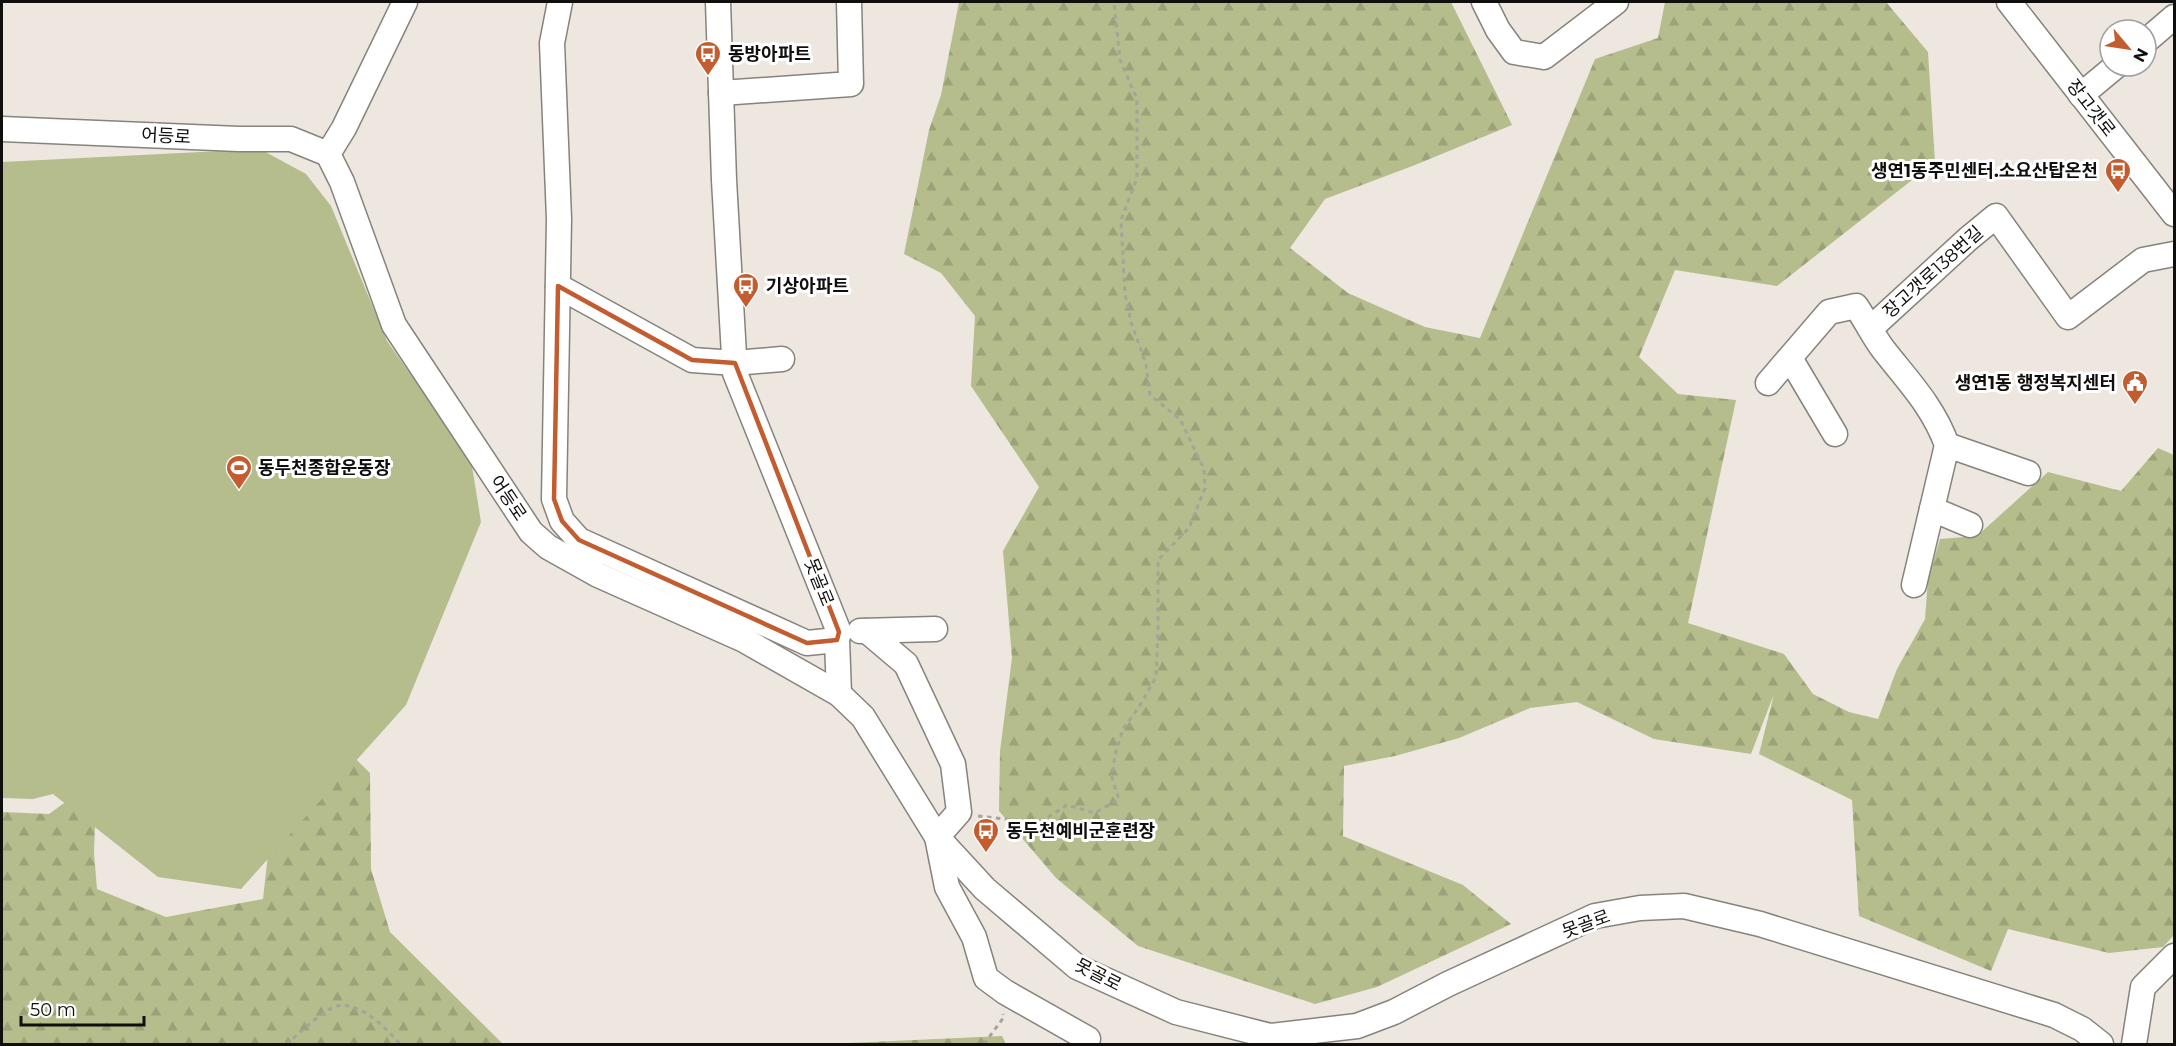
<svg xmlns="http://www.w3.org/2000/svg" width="2176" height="1046" font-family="Montserrat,'Noto Sans KR',sans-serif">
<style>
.forest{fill:url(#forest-firs)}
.green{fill:#b5bd8c}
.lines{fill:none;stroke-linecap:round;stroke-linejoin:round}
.minor-casing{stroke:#87837c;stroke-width:27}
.path{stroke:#a6a29c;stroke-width:3;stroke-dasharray:4.5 4.5;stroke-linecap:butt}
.minor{stroke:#fff;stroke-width:24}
.marked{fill:none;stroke:#c35c2f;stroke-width:4.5;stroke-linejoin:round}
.labels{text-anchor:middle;stroke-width:6;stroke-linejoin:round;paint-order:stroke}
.poi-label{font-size:18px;font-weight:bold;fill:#110f0d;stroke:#fff;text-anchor:start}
.street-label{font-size:18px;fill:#110f0d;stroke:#fff}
</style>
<defs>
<pattern id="forest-firs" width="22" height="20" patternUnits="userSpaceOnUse" patternTransform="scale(1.5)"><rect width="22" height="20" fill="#b5bd8c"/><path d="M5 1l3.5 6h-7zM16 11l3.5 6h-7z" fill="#9ba178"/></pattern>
</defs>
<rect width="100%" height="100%" fill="#ede7e0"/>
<g class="forest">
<polygon points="959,2 1451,2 1512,125 1415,165 1325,199 1290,248 1348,293 1425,327 1480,338 1595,59 1658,38 1665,2 1886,2 1928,52 1935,162 1777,286 1675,270 1639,357 1678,394 1736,400 1688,623 1784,654 1813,694 1849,712 1878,719 1897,669 1925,619 1928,579 1940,539 1977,536 2048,472 2121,491 2158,448 2174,455 2174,935 2163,947 2109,953 2008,929 1991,971 1859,916 1852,800 1759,754 1774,694 1751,754 1654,739 1577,702 1530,708 1459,738 1395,756 1344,766 1343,836 1463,885 1511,924 1377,987 1315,1004 1138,946 1056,878 999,811 1000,751 1012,658 1003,551 1039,487 971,386 975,316 941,273 904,254 929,130 941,95"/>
<polygon points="325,729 370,773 371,869 390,932 503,1044 2,1044 2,812 49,814 114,767 95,825 94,853 97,889 166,917 263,899 272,818"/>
<polygon points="1002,1036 1006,1044 827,1044"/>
</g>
<polygon class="green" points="260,149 306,174 331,206 387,341 471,460 481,522 406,705 241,889 158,877 53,794 33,799 2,798 2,162"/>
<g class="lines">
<defs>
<g id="minor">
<polyline points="560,2 552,43 559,219 554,499 562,521 579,540 807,643 837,640"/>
<polyline points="718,2 724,180 735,373 839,632 837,640 839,694"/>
<polyline points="1484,2 1498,30 1514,52 1544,57 1616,2"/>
<polyline points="2009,2 2174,214"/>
<polyline points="2146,41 2174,17"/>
<polyline points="721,93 851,84 849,2"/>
<polyline points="2081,95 2116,66"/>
<polyline points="2,129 239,139 291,139 328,154 342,182 394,325 531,532 548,547 598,575 744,640 839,694 863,717 937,837 985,889 1077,967 1176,1012 1270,1036 1357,1026 1394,1012 1448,984 1595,916 1640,908 1684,906 1760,924 2054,1015 2082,1029 2101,1044"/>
<polyline points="328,154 344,128 405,2"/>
<polyline points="558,286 692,360 735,363 782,359"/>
<polyline points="1871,328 1968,239 1996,216 2068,317 2143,260 2174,254"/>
<polyline points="1790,358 1835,434"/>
<path d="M1768,383L1829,312L1856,306C1865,319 1873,336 1883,349C1907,380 1933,406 1947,445L1914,585"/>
<polyline points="1947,445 2028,473"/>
<polyline points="1932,509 1970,525"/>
<polyline points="860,631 935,629"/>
<polyline points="867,631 906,664 953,764 959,812 937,837 947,887 974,937 986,978 1005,992 1088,1039"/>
<polyline points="2134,1044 2143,987 2174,956"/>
</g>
</defs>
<use href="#minor" class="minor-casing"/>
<g class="path">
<polyline points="978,816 1039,823 1067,805 1095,813 1119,799 1112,778 1115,755 1123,729 1139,707 1156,677 1158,631 1158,560 1189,528 1205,488 1204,469 1180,419 1150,395 1146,364 1131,322 1125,294 1121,220 1137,178 1137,99 1120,60 1114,2"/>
<path d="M286,1044C298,1035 321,1012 334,1007C357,998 387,1029 400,1044"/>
<polyline points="984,1044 1004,1017 1003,1014"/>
</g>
<use href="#minor" class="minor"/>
</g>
<path class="marked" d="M558,286L692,360L735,363L839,632L837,640L807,643L579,540L562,521L554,499Z"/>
<defs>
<symbol id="bus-pin" viewBox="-11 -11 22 30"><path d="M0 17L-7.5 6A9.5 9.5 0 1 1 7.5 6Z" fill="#c35c2f" stroke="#fff"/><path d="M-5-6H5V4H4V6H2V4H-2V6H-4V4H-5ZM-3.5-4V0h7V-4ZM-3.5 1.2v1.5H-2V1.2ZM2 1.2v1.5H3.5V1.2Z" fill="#fff"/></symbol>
<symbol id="civic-pin" viewBox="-11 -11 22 30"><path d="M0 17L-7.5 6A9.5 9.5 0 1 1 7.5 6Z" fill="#c35c2f" stroke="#fff"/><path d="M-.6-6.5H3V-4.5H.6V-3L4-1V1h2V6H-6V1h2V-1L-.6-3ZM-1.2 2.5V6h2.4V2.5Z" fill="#fff"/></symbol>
<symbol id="stadium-pin" viewBox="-11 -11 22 30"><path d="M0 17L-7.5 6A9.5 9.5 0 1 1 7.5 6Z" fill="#c35c2f" stroke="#fff"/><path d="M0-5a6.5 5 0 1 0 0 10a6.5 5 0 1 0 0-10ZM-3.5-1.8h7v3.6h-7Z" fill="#fff"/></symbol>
</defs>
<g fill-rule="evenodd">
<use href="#bus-pin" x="693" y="39" width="30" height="40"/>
<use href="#bus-pin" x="2103" y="156" width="30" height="40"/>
<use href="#bus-pin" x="731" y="271" width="30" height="40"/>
<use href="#civic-pin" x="2120" y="368" width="30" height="40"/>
<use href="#stadium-pin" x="224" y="453" width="30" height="40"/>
<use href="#bus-pin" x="971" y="816" width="30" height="40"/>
</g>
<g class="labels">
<g class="poi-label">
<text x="728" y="60">동방아파트</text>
<text x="2098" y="177" text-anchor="end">생연1동주민센터.소요산탑온천</text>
<text x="766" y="292">기상아파트</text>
<text x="2116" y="389" text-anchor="end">생연1동 행정복지센터</text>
<text x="258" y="474">동두천종합운동장</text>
<text x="1006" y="837">동두천예비군훈련장</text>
</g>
<g class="street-label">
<text transform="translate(2091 108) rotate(52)" y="6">장고갯로</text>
<text transform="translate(166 136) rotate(3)" y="6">어등로</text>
<text transform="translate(1933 272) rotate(-42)" y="6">장고갯로138번길</text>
<text transform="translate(508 498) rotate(56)" y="6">어등로</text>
<text transform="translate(819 582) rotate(68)" y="6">못골로</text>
<text transform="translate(1586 924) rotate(-20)" y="6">못골로</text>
<text transform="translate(1098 975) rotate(27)" y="6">못골로</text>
</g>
</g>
<rect width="2176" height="1046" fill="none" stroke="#110f0d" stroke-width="6"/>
<g transform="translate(2128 48) rotate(119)"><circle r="28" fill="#ffffff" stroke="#a09f9e" stroke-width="1.5"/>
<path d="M0-4.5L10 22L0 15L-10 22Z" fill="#c35c2f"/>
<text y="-9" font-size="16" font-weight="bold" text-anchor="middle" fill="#110f0d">N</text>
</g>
<path d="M21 1016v9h123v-9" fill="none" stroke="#110f0d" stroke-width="3"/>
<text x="30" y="1016" font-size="18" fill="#110f0d" stroke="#ffffff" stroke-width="4.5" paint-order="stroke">50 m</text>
</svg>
